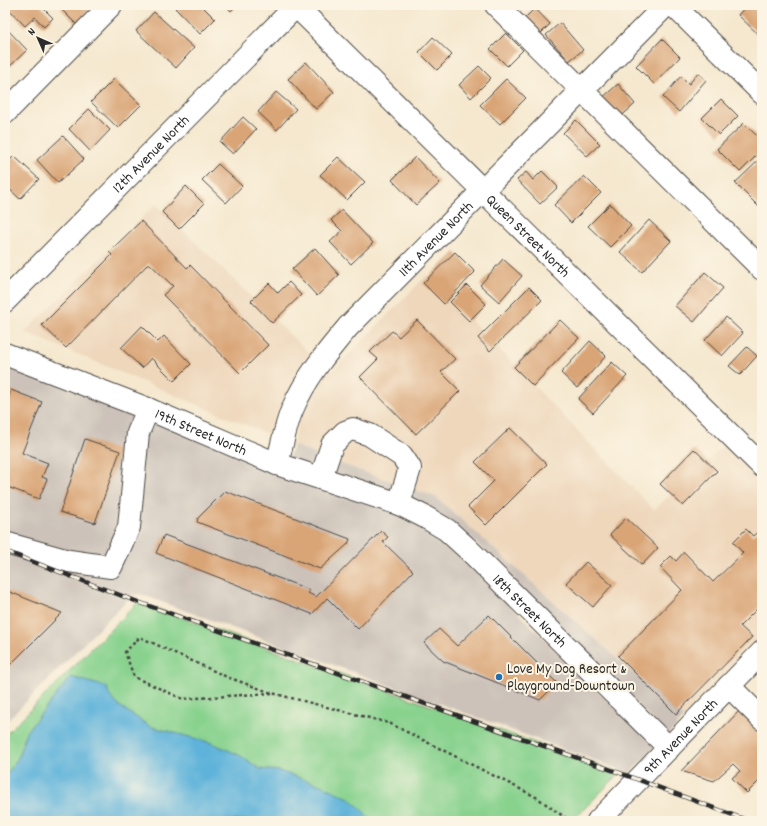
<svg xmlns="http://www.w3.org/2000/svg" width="767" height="826" font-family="Dekko,sans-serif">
<rect width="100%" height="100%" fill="#fcf5e5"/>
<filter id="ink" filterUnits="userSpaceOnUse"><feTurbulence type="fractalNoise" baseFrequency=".025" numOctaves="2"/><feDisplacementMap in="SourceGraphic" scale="8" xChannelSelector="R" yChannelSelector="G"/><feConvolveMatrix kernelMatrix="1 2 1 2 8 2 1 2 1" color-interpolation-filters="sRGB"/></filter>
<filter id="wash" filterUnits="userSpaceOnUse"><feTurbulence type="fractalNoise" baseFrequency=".012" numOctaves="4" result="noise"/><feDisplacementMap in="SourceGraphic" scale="16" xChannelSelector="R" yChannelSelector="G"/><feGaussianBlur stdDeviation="0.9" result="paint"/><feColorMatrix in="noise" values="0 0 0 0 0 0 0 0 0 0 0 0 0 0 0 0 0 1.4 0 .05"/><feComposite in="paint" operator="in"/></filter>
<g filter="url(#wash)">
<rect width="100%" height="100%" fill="#f5e8cf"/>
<g fill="#eed7bb">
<path d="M 156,204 L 311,355 L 274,437 L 25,332 Z"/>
<path d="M 427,275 L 654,510 L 726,444 L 762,479 L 762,638 L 684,718 L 436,497 L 322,457 L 293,445 L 300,415 L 314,388 L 326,370 L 331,373 Z"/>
</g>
<g fill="#ccc2b9">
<path d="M 5,364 L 396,513 L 442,538 L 655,747 L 624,779 L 621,770 L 140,594 L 132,595 L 5,723 Z"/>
<path d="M 293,445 L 322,457 L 436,497 L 684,718 L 668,735 L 476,543 L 289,458 Z"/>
</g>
<path fill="#88d28e" stroke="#5a7e5c" d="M 138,602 L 620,773 L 572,821 L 5,821 L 5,735 Z"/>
<path fill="#5eb3da" stroke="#446f82" d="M 71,677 L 107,687 L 109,695 L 118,705 L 149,726 L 212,743 L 239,755 L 260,769 L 279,771 L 321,785 L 351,799 L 370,818 L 371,821 L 5,821 L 5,777 L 18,758 L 26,732 Z"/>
<g id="blocks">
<g fill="#d9a476">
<path d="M 5,5 L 40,5 L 53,18 L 44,27 L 35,17 L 25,26 Z"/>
<path d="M 65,5 L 95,5 L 76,24 L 61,9 Z"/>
<path d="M 178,5 L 201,5 L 215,19 L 200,34 L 175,8 Z"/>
<path d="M 225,5 L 237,5 L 231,11 Z"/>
<path d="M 747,5 L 762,5 L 761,37 L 738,15 Z"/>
<path d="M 535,8 L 550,24 L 536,38 L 521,22 Z"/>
<path d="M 154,12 L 194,48 L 176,68 L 136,31 Z"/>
<path d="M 560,23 L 583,50 L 569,61 L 546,35 Z"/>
<path d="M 5,27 L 27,50 L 9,67 L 5,63 Z"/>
<path d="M 506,33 L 523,50 L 507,66 L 490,49 Z"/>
<path d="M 433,37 L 452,55 L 437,70 L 419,52 Z"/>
<path d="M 662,39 L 680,57 L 654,84 L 636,66 Z"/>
<path d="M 306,62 L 334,92 L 316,109 L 288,79 Z"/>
<path d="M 479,66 L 491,78 L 471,98 L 459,85 Z"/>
<path d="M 698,73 L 706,80 L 679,112 L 663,97 L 681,76 L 689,84 Z"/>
<path d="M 114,79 L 141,105 L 118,128 L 91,102 Z"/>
<path d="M 506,79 L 526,98 L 500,124 L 480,105 Z"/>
<path d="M 618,84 L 635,104 L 617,120 L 600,100 Z"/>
<path d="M 276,92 L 296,109 L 277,130 L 258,112 Z"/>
<path d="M 721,99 L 738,116 L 719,135 L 702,118 Z"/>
<path d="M 89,109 L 110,130 L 90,151 L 69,129 Z"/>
<path d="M 243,117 L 256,129 L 233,154 L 220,142 Z"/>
<path d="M 576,120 L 600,144 L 587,156 L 563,133 Z"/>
<path d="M 744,123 L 762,141 L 762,150 L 740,172 L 717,149 Z"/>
<path d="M 63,136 L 84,159 L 58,183 L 37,160 Z"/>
<path d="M 14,156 L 39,179 L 20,199 L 5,185 L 5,165 Z"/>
<path d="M 338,157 L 365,182 L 347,200 L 320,175 Z"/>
<path d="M 415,157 L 440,183 L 416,205 L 392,180 Z"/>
<path d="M 762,157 L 762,207 L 760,208 L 735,183 Z"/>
<path d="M 218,164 L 242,186 L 226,203 L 202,180 Z"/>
<path d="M 542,171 L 558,187 L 540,204 L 517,180 L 526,172 L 533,180 Z"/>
<path d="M 584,176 L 601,193 L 571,223 L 554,205 Z"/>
<path d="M 186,186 L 204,204 L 179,229 L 162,212 Z"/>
<path d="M 610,204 L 631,226 L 610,247 L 588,226 Z"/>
<path d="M 342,210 L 373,243 L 351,264 L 330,242 L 342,231 L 331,220 Z"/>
<path d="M 649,220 L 671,241 L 642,272 L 620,252 Z"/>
<path d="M 141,221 L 187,268 L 190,265 L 268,345 L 240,373 L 163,295 L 173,286 L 149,263 L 66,348 L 42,325 L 112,255 L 109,252 Z"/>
<path d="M 315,248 L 339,275 L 317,296 L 292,269 Z"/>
<path d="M 455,252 L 475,272 L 444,304 L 423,283 Z"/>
<path d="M 503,259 L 522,276 L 499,302 L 480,285 Z"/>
<path d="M 705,272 L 723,288 L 694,322 L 675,306 Z"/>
<path d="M 289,282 L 301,295 L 272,323 L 251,301 L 269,283 L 278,293 Z"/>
<path d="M 467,285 L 486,304 L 469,321 L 450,302 Z"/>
<path d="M 529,287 L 542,300 L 490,351 L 478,338 Z"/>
<path d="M 726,317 L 743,333 L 722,356 L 705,340 Z"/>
<path d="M 417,320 L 455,359 L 441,372 L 460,391 L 416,434 L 360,377 L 378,359 L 370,352 L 392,331 L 399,337 Z"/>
<path d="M 560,320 L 579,338 L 533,386 L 514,367 Z"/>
<path d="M 142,326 L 158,342 L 164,336 L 191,364 L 174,381 L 151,358 L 142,368 L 121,348 Z"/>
<path d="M 590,341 L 606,356 L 577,388 L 561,373 Z"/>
<path d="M 747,347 L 757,356 L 740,375 L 729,366 Z"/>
<path d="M 612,362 L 627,376 L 593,413 L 578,399 Z"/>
<path d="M 11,390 L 42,402 L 22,453 L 48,463 L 42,477 L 47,479 L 39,499 L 5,486 L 5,406 Z"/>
<path d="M 510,428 L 547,464 L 486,525 L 468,507 L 494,481 L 475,462 Z"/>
<path d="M 85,439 L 120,451 L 95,523 L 60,512 Z"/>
<path d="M 694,449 L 717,471 L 683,506 L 660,484 Z"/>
<path d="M 225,491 L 350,539 L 348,544 L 320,569 L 197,522 L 198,518 Z"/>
<path d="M 626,518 L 658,548 L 642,565 L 610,535 Z"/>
<path d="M 762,528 L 762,604 L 740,626 L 752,637 L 676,714 L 618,656 L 682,590 L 660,567 L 671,556 L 676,561 L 684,552 L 713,582 L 743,553 L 733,542 L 746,529 L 753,536 Z"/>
<path d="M 381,531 L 388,537 L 383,542 L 413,571 L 358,629 L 327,598 L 312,614 L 156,553 L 164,535 L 310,590 L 308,593 L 316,597 Z"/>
<path d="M 586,562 L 612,585 L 593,607 L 566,583 Z"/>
<path d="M 5,590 L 62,613 L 5,670 Z"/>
<path d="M 489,615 L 557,683 L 540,700 L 443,661 L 424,643 L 439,629 L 457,646 Z"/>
<path d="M 744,706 L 762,724 L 762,778 L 747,793 L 732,778 L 740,771 L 733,764 L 714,781 L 681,771 Z"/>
</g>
</g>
</g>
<g filter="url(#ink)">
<use href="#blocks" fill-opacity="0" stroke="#494744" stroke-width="1"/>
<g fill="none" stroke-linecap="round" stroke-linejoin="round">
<defs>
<g id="minor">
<path id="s1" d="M 295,5 L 762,466"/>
<path d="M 496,5 L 762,269"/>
<path d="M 673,5 L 762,93"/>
<path d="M 5,113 L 111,5"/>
<path id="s2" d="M 5,301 L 296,6"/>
<path id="s3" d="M 5,354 L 148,409 L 277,464 L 399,504 L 425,517 L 447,530 L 469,550 L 669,748"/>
<path id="s4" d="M 277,464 C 282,446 285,427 292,410 C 305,379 326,353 348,327 L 666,5"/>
<path d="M 321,478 L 332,445 L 345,432 L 353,429 L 370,435 L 402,456 L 410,468 L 399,504"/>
<path d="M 5,543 L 69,561 L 111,567 L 129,527 L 138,433 L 148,409"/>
<path d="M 729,686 L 762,719"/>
<path id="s5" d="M 598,821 L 762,652"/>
</g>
</defs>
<use href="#minor" stroke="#494744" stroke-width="24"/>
<path stroke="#494744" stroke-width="2.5" stroke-dasharray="3 3" stroke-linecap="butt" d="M 272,693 L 183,699 L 134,677 L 125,652 L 140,637 L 227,677 L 272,693 L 389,723 L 536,797 L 570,821"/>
<use href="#minor" stroke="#fff" stroke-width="22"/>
<defs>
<path id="rail" d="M 5,551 L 138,602 L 620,773 L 749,821"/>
</defs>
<use href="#rail" stroke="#2b2b2b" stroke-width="4.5"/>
<use href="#rail" stroke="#fcf5e5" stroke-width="3" stroke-dasharray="9" stroke-linecap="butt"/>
</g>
</g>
<circle fill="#1f6fb2" stroke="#fcf5e5" stroke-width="1.5" cx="499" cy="677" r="4"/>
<g text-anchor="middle" stroke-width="4" stroke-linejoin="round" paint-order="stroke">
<g font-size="15" fill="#2b2b2b" stroke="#fcf5e5">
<text dy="5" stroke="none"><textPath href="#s2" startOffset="207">12th Avenue North</textPath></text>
<text dy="5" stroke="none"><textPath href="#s1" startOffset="328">Queen Street North</textPath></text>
<text dy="5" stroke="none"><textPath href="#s4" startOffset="281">11th Avenue North</textPath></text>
<text dy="5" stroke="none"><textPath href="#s3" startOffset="211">19th Street North</textPath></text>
<text dy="5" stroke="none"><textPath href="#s3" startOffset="592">18th Street North</textPath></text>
<text dy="5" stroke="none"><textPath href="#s5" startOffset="118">9th Avenue North</textPath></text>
</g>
<g font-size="15" fill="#2b2b2b" stroke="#fcf5e5" text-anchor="start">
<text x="507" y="673">Love My Dog Resort &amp;<tspan x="507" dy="17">Playground-Downtown</tspan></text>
</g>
</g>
<rect width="767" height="826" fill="none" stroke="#fcf5e5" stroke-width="20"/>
<g transform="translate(38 38) rotate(315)" stroke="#fcf5e5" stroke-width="3" paint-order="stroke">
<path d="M0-3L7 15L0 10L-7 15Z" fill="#2b2b2b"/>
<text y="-6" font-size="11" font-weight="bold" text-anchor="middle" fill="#2b2b2b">N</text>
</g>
</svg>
